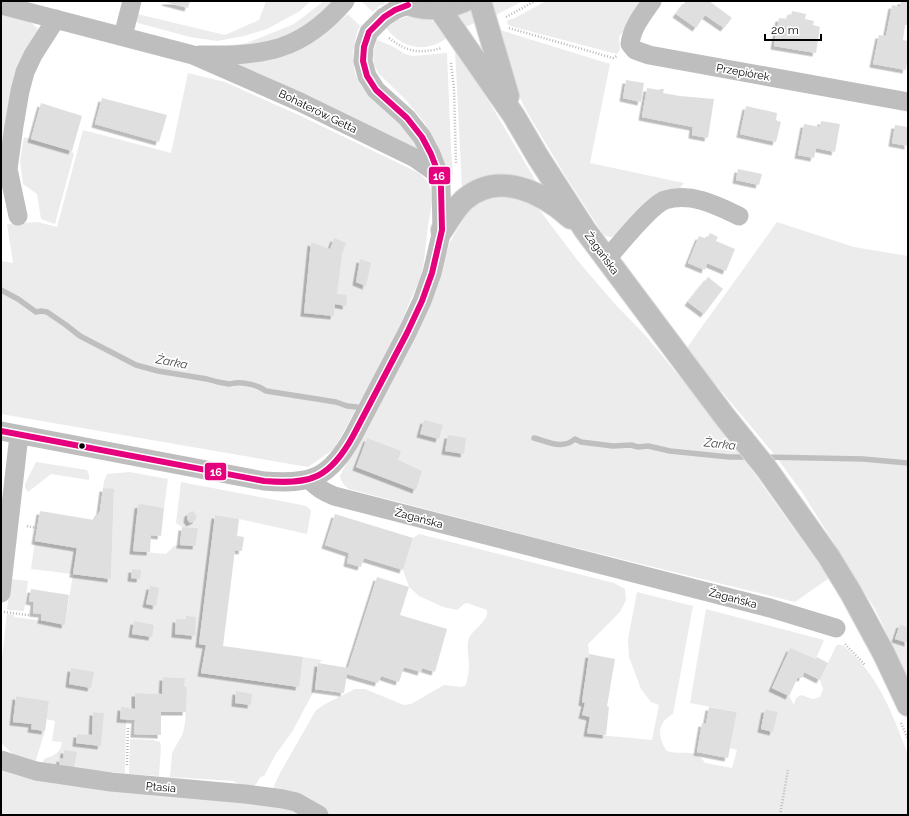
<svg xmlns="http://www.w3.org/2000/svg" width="909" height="816" font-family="Raleway,sans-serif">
<defs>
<filter id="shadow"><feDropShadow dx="-3.5" dy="3.5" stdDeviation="0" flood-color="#0004"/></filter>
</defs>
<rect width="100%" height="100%" fill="#fff"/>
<g fill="#ececec" fill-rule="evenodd">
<path d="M 266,1 L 311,1 L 300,11 L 267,29 L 244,36 L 217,41 L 190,37 L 138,23 L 129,12 L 225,35 L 259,20 Z"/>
<path d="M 324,1 L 335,1 L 319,18 L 276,43 L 216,47 L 247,43 L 294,24 Z"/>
<path d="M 361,1 L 382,1 L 387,4 L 379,6 L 373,12 Z"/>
<path d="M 489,1 L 523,1 L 490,18 Z"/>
<path d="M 546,1 L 645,1 L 619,37 L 620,50 L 617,54 L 510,26 L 507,23 L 508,20 L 515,18 Z"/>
<path d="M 473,9 L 477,22 L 465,27 L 454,15 Z"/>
<path d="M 1,13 L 31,22 L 38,29 L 15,72 L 1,150 Z"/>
<path d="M 348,14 L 360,26 L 357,32 L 353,52 L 355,73 L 361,85 L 367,93 L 375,102 L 387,110 L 398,120 L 416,143 L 420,154 L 229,64 L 316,40 L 331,28 Z"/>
<path d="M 409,16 C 430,17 435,20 449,36 C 428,54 401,50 385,26 L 391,21 Z"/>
<path d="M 500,30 L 610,64 L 590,163 L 684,183 L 676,194 L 614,236 C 609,238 607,237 603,234 L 566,177 L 527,112 L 507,72 L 495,33 Z"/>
<path d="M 377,40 L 392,46 L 405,54 L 413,56 L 447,53 L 451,149 L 453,175 L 449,175 L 437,145 L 424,122 L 406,100 L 379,74 L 374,65 L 373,54 Z"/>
<path d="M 458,49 L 537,183 C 506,173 491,168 462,187 L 455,50 Z"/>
<path d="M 188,73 L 225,82 L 303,117 L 419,173 C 438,188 431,206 428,226 C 426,242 425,260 421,275 C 418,285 412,296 408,306 C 394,341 377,374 357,407 L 275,391 C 266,391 260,386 251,384 C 236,381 221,384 207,378 C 185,375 162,373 141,366 C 127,362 114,354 102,348 C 95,344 87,341 80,336 C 70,329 49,307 37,312 L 19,299 L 1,289 L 1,261 L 13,263 L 7,224 L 38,222 L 57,227 L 83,130 L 171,153 Z"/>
<path d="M 24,137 L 72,151 L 74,154 L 55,224 L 41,219 L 37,194 L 23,184 L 20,161 Z"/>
<path d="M 510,196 L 535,204 L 578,261 L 615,304 L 646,336 L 721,427 L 829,578 L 795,602 L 544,540 L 349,489 C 344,486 341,481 340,476 L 387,383 L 428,307 L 450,242 L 472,205 L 485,198 Z"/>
<path d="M 777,222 L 854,247 L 908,256 L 908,627 L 900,624 L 895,638 L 908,643 L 908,677 L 875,609 L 802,492 L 774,454 L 686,349 Z"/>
<path d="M 1,290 L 18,300 L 36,313 C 40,312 41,311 45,313 C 58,318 68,330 79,337 C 88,343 97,347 106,351 C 115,356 124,362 133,365 C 156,375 181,374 205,380 C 208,380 210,382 213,383 C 229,386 252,379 265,392 L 275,392 L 296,397 L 335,404 L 356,409 L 334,449 L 308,467 L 1,414 Z"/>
<path d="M 36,462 L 87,470 L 89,475 L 89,480 L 51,474 L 28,492 L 25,487 L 25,484 Z"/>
<path d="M 130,472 L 168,479 L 164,508 L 142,504 L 134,551 L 166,554 L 174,546 L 180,545 L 196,546 L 198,528 L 182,527 L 176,523 L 181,482 L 302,505 L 308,507 L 311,511 L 307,534 L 239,519 L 215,515 L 199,644 L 206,645 L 201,673 L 298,687 L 303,657 L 322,660 L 318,664 L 315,689 L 292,732 L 276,754 L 264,776 L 260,777 L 257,783 L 254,786 L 241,785 L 233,781 L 170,777 L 172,753 L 183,733 L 185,723 L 187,687 L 184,686 L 184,678 L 163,677 L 162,694 L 136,693 L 135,709 L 121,708 L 120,719 L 126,719 L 125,773 L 63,769 L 42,765 L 44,759 C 53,756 61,753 62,742 L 52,741 L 55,721 L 46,719 L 49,701 L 16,696 L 13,721 L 32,724 L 31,729 L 45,731 L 35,763 L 15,756 L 1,743 L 1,666 L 7,614 L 14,615 L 14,617 L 65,624 L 73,574 L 31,569 L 35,541 L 77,548 L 73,574 L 111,579 L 114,490 L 103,488 L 104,481 L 107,474 ZM 93,712 L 103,713 L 101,746 L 77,743 L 77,734 L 92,735 Z"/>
<path d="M 419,534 L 614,583 L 625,589 L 626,600 L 620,612 L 588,644 L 589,654 L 582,702 L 585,703 L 590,717 L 588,734 L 652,740 L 659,705 L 651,702 L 641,689 L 629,657 L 628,639 L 637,592 L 693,606 L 673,714 C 657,722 657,738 667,751 C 681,756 696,747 705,763 L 732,768 L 737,750 L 730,748 L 737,712 L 690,703 L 706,609 L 824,640 L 816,659 L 790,649 L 772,688 L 789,696 L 794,705 L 796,698 L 801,695 L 813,699 L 820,697 L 823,689 L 820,680 L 835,648 L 837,645 C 843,644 846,648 850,652 C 879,678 892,713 906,749 L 908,755 L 908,815 L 1,815 L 1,768 L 269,797 L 280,773 L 316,710 L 327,703 L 355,689 L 365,689 L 404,705 L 411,704 L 444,685 L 462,687 L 466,685 C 467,679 469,672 469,666 C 469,657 466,646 469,638 C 473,629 489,621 487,610 L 467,603 L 464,604 L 457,610 L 443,607 L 419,596 L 409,587 L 403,570 L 413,538 ZM 765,709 L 778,712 L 773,732 L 761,728 Z"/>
<path d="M 11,579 L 28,581 L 24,611 L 7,610 Z"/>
<path d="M 130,739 L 154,740 L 160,742 L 161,746 L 159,776 L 129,774 Z"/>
</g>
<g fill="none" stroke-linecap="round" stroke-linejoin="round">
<g stroke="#bfbfbf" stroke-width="5.5">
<path d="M 1,290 L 18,299 L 36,312 L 41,311 L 47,312 L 66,325 L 80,336 L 136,365 L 158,371 L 207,379 C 213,381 221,383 229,384 C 232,384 232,383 235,383 C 244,382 258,385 266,391 L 336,402 L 347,406 L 357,407"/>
<path d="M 534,438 C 549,442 562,450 575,439 L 581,442 L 613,446 L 631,445 L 638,447 L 648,446 L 670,451 L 729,457 L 750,457"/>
<path d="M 765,457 L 863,459 L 908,463"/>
</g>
</g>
<g fill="#dfdfdf" filter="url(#shadow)">
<path d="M 166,1 L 190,1 L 188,8 L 165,2 Z"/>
<path d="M 686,1 L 709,1 L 732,18 L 724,28 L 705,15 L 696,28 L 676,14 Z"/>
<path d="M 901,1 L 908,1 L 908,25 L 905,25 L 903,40 L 908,41 L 908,57 L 906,70 L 873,64 L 879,35 L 886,36 L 892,5 L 900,7 Z"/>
<path d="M 792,11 L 806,14 L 805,19 L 814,21 L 813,25 L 820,27 L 816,53 L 774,46 L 779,18 L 786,19 L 787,15 L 791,16 Z"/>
<path d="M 626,80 L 644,83 L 641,102 L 623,98 Z"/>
<path d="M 647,88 L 660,90 L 660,89 L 664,89 L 663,93 L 680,96 L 714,99 L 708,138 L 692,135 L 693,127 L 642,117 Z"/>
<path d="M 102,98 L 167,115 L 159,142 L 95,124 Z"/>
<path d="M 41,103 L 82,116 L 72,151 L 31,139 Z"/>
<path d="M 746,106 L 777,113 L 776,120 L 781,122 L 776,142 L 740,134 Z"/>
<path d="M 821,121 L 840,124 L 835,152 L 816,148 L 814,158 L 798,155 L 804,124 L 820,127 Z"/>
<path d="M 895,125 L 908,127 L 908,146 L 892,143 Z"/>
<path d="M 738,169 L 762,174 L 759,185 L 736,180 Z"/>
<path d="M 710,233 L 718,237 L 716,241 L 735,249 L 726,271 L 707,263 L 705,270 L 688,263 L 699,236 L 707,239 Z"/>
<path d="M 334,238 L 346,243 L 342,254 L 337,294 L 347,295 L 346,306 L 335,304 L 334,316 L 304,313 L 311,242 L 330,249 Z"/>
<path d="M 360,259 L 371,263 L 366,286 L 356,282 Z"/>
<path d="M 708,277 L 723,289 L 704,314 L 688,302 Z"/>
<path d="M 424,420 L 443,425 L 439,439 L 420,434 Z"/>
<path d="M 448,435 L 466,438 L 464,454 L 445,451 Z"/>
<path d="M 367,438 L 401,451 L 398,460 L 422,471 L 416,490 L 356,467 Z"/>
<path d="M 103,488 L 114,489 L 111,579 L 73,574 L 77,548 L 35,541 L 40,511 L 94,520 L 100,511 Z"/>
<path d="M 142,504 L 164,508 L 161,536 L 151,535 L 150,552 L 133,551 L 138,505 Z"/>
<path d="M 193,511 L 196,515 L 196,520 L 190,523 L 187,519 L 188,513 Z"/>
<path d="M 335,514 L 413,538 L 403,570 L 364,558 L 361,567 L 347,563 L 349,553 L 325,545 Z"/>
<path d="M 215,515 L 239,519 L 237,536 L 244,537 L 242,551 L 235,550 L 223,646 L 303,657 L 299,687 L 201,673 L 206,645 L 199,644 Z"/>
<path d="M 182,527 L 198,528 L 196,546 L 180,545 Z"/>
<path d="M 132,569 L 141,570 L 140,579 L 131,578 Z"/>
<path d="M 377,577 L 409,587 L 400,615 L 447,629 L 435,672 L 422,668 L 421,672 L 404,667 L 399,682 L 381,676 L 378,683 L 347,674 L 344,693 L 315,689 L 318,663 L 348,668 Z"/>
<path d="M 150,586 L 159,588 L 156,606 L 146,604 Z"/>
<path d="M 31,589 L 69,595 L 65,625 L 41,620 L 42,614 L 33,613 L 34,602 L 29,601 Z"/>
<path d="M 186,616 L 196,617 L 195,636 L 175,634 L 176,619 L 186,620 Z"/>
<path d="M 134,621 L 154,625 L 152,637 L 132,634 Z"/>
<path d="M 900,624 L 908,627 L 908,643 L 895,639 Z"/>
<path d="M 790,648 L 816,659 L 817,657 L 828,663 L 820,680 L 804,672 L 802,678 L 798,677 L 789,696 L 772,688 Z"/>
<path d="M 589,654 L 615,659 L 607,706 L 609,707 L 606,735 L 587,733 L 590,717 L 582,715 L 585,703 L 582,702 Z"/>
<path d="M 71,668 L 94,672 L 91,688 L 69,684 Z"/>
<path d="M 163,677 L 185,678 L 184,686 L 187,687 L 186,712 L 161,712 L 161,735 L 134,734 L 135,720 L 120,719 L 121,707 L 135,709 L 135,693 L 162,694 Z"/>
<path d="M 236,691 L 252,694 L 251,705 L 235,703 Z"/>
<path d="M 16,696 L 49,701 L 45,731 L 31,729 L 32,724 L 13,722 Z"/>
<path d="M 709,707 L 737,712 L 728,758 L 697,752 L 702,723 L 706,724 Z"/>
<path d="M 765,709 L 778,712 L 773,732 L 761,729 Z"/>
<path d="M 93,712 L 104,713 L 101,746 L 76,743 L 77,734 L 92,735 Z"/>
<path d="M 64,750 L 77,752 L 74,767 L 59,766 L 60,758 L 63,759 Z"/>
</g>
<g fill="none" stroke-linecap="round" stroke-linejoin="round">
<defs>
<g id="major">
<path d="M 401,1 C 422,11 443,10 464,1"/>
<path d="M 480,1 L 508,96"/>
<path d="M 439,8 L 514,116 L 538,157 L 585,230 L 725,417 L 766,468 L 829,557 L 851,593 L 884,654 L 908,705"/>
<path d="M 442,230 C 449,220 455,208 464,200 C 498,170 542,192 571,218"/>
</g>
</defs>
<use href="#major" stroke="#dbdbdb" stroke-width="24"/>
<g stroke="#b9b9b9" stroke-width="2.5" stroke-dasharray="1 2" stroke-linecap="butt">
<path d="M 506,17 L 535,1"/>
<path d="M 509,28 L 613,58 L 617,56"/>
<path d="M 389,38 C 407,52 419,54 442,48"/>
<path d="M 451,63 L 454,89 L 456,164"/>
<path d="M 27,526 L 36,528"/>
<path d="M 4,612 L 35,616"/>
<path d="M 845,644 L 865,665"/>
<path d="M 901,723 L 908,739"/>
<path d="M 127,765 L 128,726"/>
<path d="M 780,815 L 788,770"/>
</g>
<g stroke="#bebebe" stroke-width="19">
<path d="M 652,1 C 643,14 632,27 630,44 L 635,50 L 649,55 L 908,102"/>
<path d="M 1,5 L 193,55 L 300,102 L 415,158 L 439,175"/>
<path d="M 123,36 L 132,1"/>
<path d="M 199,55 C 264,56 301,52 345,1"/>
<path d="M 18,216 L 8,169 L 14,126 L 20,91 L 25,72 L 33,55 L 56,19"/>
<path d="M 606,260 C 617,247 651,205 665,200 C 691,192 716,205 739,216"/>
<path d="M 1,431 L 264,481 C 311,485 330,478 353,436 L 407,333 L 422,301 L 432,273 L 442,230 L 441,187 L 439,175 L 431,154 L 422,137 L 407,118 L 376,90 L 367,76 L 363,61 L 364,47 L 369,32 L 384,17 L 395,10 L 408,5"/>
<path d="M 310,480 C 317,488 324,492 334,496 L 770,608 L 836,628"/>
<path d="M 1,593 L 19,435"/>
<path d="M 1,760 L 36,771 L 111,782 L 245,794 L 283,799 L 296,802 L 319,815"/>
</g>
<use href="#major" stroke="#bebebe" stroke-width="22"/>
<defs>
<path id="bus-1" d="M 1,431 L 264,481 C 311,485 330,478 353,436 L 407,333 L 422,301 L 432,273 L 442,230 L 441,187 L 439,175 L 431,154 L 422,137 L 407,118 L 376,90 L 367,76 L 363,61 L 364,47 L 369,32 L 384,17 L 395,10 L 408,5"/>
</defs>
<use href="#bus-1" stroke="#fff" stroke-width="9"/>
<use href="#bus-1" stroke="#e5007d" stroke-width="6"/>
</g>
<circle fill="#000" stroke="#fff" stroke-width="1.5" cx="82" cy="446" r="3.5"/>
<g text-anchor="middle" stroke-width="3.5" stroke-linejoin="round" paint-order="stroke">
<g font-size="11" fill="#000" stroke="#fff">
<text transform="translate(743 72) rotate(10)" y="4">Przepiórek</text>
<text transform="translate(318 111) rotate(26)" y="4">Bohaterów Getta</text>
<text transform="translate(602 253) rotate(54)" y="4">Żagańska</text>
<text transform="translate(419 518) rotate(15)" y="4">Żagańska</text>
<text transform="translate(733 598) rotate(15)" y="4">Żagańska</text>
<text transform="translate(161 787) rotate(5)" y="4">Ptasia</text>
</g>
<g font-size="12" font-style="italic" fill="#444" stroke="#fff">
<text transform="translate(172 362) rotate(11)" y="4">Żarka</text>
<text transform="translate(720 444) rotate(6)" y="4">Żarka</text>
</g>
</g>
<g stroke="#fff" stroke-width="1.5">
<rect x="428" y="166" width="23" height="19" rx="4" fill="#e5007d"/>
<rect x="204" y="462" width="23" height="19" rx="4" fill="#e5007d"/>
</g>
<g font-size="11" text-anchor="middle" font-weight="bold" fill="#fff">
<text x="439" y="180">16</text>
<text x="216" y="476">16</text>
</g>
<rect width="909" height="816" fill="none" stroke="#000000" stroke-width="4"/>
<path d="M765 34v6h56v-6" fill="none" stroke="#000000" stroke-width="2"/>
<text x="771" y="34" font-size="12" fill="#000000" stroke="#ffffff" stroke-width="3" paint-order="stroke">20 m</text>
</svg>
